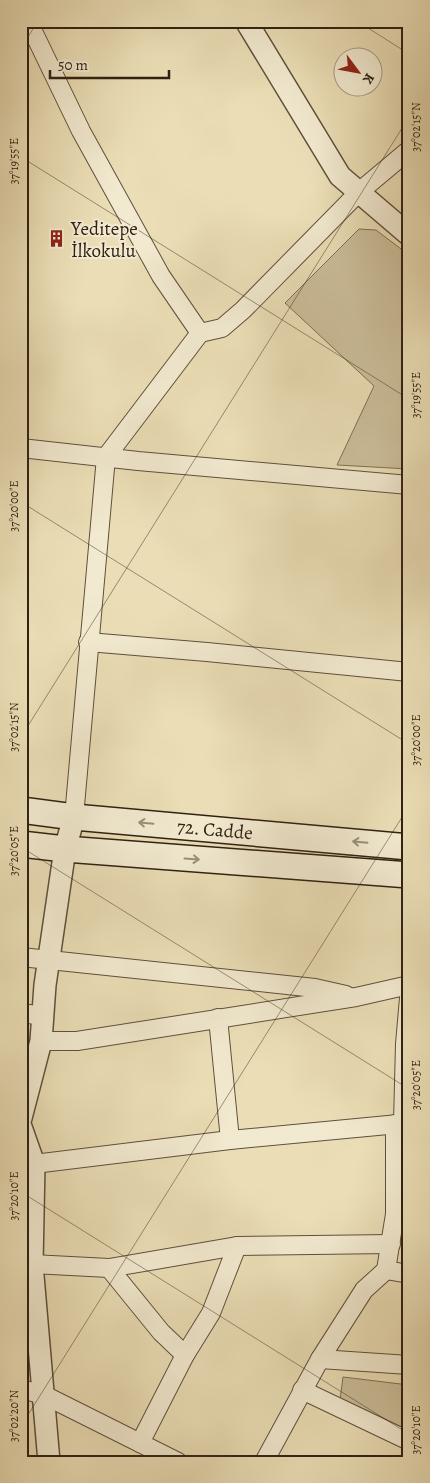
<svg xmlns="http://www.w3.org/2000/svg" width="430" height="1483" font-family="Alegreya,serif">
<rect width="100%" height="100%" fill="#ebdeb6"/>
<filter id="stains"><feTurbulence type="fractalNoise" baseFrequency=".004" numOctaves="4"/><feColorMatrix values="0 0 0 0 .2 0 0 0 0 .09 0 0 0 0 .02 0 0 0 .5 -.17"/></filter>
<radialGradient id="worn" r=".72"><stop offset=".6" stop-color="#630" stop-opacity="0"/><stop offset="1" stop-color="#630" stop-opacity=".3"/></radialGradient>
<g fill="#cbbe9a" stroke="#7d7056">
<path d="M 359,229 L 376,230 L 409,255 L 409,469 L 337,465 L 374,386 L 285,303 Z"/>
<path d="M 343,1377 L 409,1385 L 409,1434 L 340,1400 Z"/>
</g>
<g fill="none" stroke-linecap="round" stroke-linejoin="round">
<defs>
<g id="minor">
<path d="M 28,21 L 81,131 L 161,276 L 200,333 L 222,328 L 243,310 L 359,192 L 409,150"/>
<path d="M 21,448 L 138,461 L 409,485"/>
<path d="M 88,642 L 207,652 L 409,672"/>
<path d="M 74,817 L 106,457 L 200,333"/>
<path d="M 21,957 L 315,988 L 346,995"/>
<path d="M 21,1013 L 44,1016"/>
<path d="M 218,1018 L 230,1140"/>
<path d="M 41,1041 L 77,1041 L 356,997 L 409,985"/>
<path d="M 403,1123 L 405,1044 L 409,998"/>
<path d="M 34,1164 L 230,1140 L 409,1123"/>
<path d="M 21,1261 L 32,1264 L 109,1268 L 237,1246 L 391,1244"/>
<path d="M 109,1268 L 161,1332 L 185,1355"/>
<path d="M 386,1270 L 409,1274"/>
<path d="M 320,1359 L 409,1365"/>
<path d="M 21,1389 L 44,1395 L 178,1462"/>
<path d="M 302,1390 L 409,1441"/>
<path d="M 140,1443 L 185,1355 L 211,1313 L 237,1246"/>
<path d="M 264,1462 L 320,1359 L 364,1290 L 386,1270 L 395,1214 L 395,1124"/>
</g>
<g id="tertiary">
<path d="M 246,21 L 340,176 L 409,235"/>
<path d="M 21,1118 L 41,1041 L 45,985 L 65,849 L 74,817"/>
<path d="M 21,1127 L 34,1164 L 32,1264 L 49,1462"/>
</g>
<g id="secondary">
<path d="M 21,810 L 74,817 L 409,847"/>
<path d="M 21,844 L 65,849 L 409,875"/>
</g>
</defs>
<use href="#minor" stroke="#5e503c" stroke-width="20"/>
<use href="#tertiary" stroke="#5e503c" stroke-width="24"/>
<use href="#secondary" stroke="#2f2113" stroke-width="28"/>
<use href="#minor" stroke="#f2ead0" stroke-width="18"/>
<use href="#tertiary" stroke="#f2ead0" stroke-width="21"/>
<use href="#secondary" stroke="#f2ead0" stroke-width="25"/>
</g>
<defs><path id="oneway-shaft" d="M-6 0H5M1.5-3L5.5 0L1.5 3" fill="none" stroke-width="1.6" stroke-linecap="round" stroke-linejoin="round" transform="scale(1.25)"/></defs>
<g stroke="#9a907b">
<use href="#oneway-shaft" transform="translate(146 823) rotate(-175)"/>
<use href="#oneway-shaft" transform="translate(360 842) rotate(-175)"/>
<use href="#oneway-shaft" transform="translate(192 859) rotate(4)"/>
</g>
<path fill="none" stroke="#2f2113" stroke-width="1" stroke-opacity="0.45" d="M 357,21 L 409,54M 21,48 L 38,21M 21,157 L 409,399M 21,502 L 409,744M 21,737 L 409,117M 21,847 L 409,1089M 21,1192 L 409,1434M 21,1426 L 409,806"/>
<defs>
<symbol id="building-bare" viewBox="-9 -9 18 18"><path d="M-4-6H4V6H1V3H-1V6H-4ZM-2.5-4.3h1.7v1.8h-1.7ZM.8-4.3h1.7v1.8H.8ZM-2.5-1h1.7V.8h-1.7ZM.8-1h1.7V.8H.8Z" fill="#8f2418" stroke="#f2ead0" stroke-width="2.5" paint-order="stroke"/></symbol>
</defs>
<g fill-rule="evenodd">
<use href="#building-bare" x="44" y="226" width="25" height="25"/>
</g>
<g text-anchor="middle" stroke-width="4" stroke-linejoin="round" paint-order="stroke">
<g font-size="19" fill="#2f2113" stroke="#f2ead0" text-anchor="start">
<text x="71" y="235">Yeditepe<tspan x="71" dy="22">İlkokulu</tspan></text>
</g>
<g font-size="19" fill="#2f2113" stroke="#f2ead0">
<text transform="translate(215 829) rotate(5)" y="7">72. Cadde</text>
</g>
</g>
<rect width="430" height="1483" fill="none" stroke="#ebdeb6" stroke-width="55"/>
<g transform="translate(358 72) rotate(122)"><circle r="24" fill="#f2ead0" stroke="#a49a84"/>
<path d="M0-4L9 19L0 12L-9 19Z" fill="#8f2418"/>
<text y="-8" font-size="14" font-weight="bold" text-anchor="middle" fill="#2f2113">K</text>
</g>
<path d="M50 70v8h119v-8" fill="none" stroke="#2f2113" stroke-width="2.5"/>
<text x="58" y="70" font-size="15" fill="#2f2113" stroke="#f2ead0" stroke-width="4" paint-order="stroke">50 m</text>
<rect x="28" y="28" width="374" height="1428" fill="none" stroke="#2f2113" stroke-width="2"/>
<g font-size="12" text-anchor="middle" fill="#2f2113">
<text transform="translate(416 127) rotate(-90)" y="4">37°02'15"N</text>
<text transform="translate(14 161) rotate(-90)" y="4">37°19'55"E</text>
<text transform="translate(416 395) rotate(-90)" y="4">37°19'55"E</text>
<text transform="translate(14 506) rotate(-90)" y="4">37°20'00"E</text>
<text transform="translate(14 727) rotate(-90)" y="4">37°02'15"N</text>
<text transform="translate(416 740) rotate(-90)" y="4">37°20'00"E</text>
<text transform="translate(14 851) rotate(-90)" y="4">37°20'05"E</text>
<text transform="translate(416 1085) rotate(-90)" y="4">37°20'05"E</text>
<text transform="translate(14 1196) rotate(-90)" y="4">37°20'10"E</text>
<text transform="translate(14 1416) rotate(-90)" y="4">37°02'20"N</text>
<text transform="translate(416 1430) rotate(-90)" y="4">37°20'10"E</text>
</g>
<rect width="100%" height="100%" filter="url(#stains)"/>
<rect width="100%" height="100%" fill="url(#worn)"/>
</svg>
